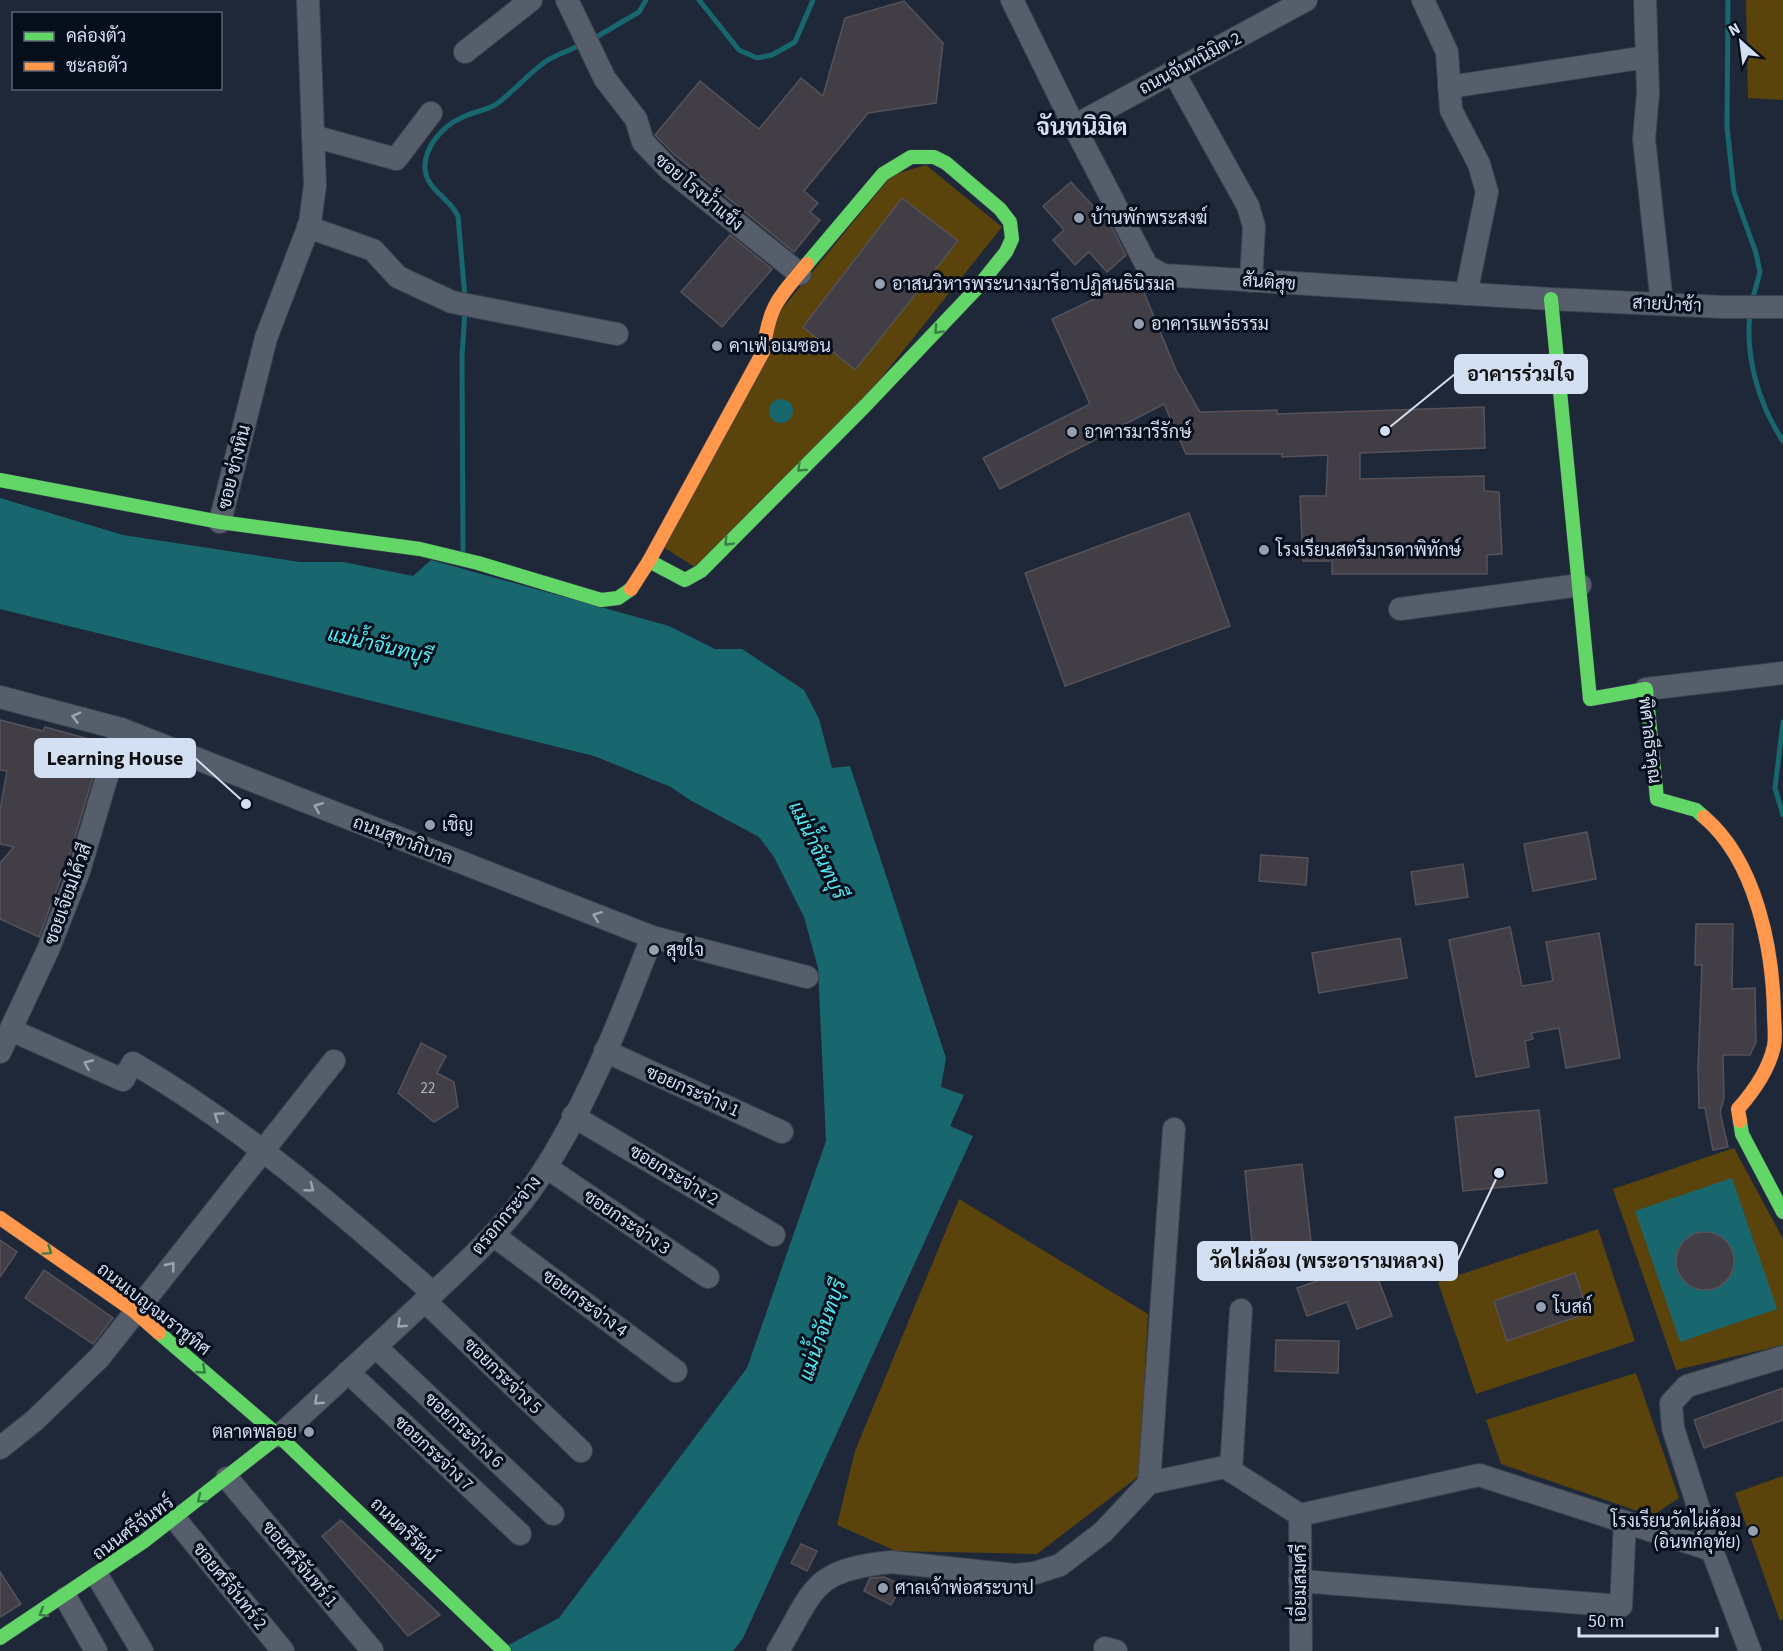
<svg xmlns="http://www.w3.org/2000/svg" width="1783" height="1651" font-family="'Source Sans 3',Sarabun,sans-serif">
<rect width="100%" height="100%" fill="#1e2838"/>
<g fill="#5b440c">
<path d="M 1746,0 L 1783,0 L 1783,100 L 1748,98 Z"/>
<path d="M 926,165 L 1002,227 L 870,392 L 695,567 L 663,547 L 776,316 L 892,175 Z"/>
<path d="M 1734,1148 L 1783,1239 L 1783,1345 L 1676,1370 L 1613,1189 Z"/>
<path d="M 959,1199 L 1148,1314 L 1139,1476 L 1037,1554 L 896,1551 L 837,1525 L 855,1451 Z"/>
<path d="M 1598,1229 L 1635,1341 L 1476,1394 L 1438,1282 Z"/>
<path d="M 1636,1373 L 1679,1498 L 1652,1516 L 1501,1464 L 1486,1420 Z"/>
<path d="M 1783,1476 L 1783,1619 L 1780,1621 L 1735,1493 Z"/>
</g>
<g fill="#19676e">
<circle cx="781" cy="411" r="12"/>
<path d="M 0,498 L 123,535 L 300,562 L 343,562 L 413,576 L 431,560 L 669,626 L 715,649 L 742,649 L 804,690 L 819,719 L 832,768 L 850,766 L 946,1058 L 941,1087 L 964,1095 L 950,1126 L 973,1136 L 743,1638 L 733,1651 L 497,1651 L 559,1618 L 747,1368 L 826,1141 L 818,968 L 804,917 L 774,857 L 759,837 L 690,800 L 671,787 L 594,756 L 0,609 Z"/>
<path d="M 1732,1178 L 1777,1309 L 1680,1342 L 1635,1211 Z"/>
</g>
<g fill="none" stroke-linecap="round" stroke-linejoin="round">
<g stroke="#19676e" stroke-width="5">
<path d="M 699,0 L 739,50 L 757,58 L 772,55 L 795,42 L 813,0"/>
<path d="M 1728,0 L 1727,127 L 1734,192 L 1756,253 L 1760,272 L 1752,301"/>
<path d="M 593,39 L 639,12 L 646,0"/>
<path d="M 465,298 L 458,216 C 449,197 426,190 425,168 C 424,147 443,126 461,118 C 471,112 485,111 495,105 C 514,92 529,72 548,60 C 558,54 571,50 582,44"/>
<path d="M 1750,314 C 1745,357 1759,405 1783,441"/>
<path d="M 463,550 L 462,357 L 465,310"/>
<path d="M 1783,722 L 1775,788 L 1783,815"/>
</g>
</g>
<g fill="#423e45" stroke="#575259" stroke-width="1.5">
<path d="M 904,1 L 943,43 L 936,103 L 868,113 L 804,191 L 818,203 L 810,212 L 820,220 L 794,252 L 675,155 L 655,135 L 700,81 L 759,129 L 801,78 L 823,96 L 845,18 Z"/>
<path d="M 1071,182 L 1111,226 L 1126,255 L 1107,272 L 1089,252 L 1075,265 L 1053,240 L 1064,230 L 1043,206 Z"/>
<path d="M 902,198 L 958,241 L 855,370 L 803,327 Z"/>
<path d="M 730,235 L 772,269 L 722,327 L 681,292 Z"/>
<path d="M 1138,278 L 1176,370 L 1200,412 L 1277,410 L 1277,414 L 1484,407 L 1485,448 L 1360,453 L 1360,479 L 1484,476 L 1484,491 L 1499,492 L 1502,554 L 1487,555 L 1487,574 L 1332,574 L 1332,561 L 1303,561 L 1300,496 L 1326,496 L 1328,455 L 1282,457 L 1282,454 L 1186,454 L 1164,404 L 1000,489 L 983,458 L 1090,404 L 1052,319 Z"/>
<path d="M 1189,513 L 1230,626 L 1065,686 L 1025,573 Z"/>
<path d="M 0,720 L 43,731 L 45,727 L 103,743 L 70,854 L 39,937 L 0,919 L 0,863 L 14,847 L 0,844 L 0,810 L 7,771 L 0,770 Z"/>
<path d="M 1587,832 L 1596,879 L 1533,891 L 1524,844 Z"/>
<path d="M 1261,855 L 1308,858 L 1306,885 L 1259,881 Z"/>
<path d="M 1463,864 L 1468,897 L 1416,905 L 1411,872 Z"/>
<path d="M 1696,924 L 1733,924 L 1732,989 L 1755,988 L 1756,1042 L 1750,1055 L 1723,1055 L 1724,1098 L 1720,1112 L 1728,1147 L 1713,1150 L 1705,1108 L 1699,1108 L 1698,1067 L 1702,965 L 1695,965 Z"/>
<path d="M 1510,927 L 1522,986 L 1553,981 L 1546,942 L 1599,933 L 1620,1058 L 1566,1068 L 1559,1028 L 1531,1033 L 1533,1039 L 1525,1041 L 1529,1067 L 1476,1077 L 1449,940 Z"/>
<path d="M 1400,938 L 1407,978 L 1319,993 L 1312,953 Z"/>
<path d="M 421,1043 L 446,1056 L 437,1073 L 454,1082 L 458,1107 L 434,1122 L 398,1093 Z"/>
<path d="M 1539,1110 L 1547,1183 L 1463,1191 L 1455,1117 Z"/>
<path d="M 1302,1164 L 1311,1241 L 1272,1246 L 1272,1263 L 1254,1264 L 1245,1171 Z"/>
<circle cx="1705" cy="1261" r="29"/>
<path d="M 0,1240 L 17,1252 L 0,1277 Z"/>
<path d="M 1367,1249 L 1392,1316 L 1357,1329 L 1347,1302 L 1307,1316 L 1297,1288 L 1337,1274 L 1333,1261 Z"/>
<path d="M 44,1270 L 113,1318 L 93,1344 L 25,1298 Z"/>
<path d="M 1575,1273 L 1588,1313 L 1507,1341 L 1494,1301 Z"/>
<path d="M 1276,1340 L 1339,1341 L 1338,1373 L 1275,1371 Z"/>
<path d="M 1783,1388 L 1783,1420 L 1704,1448 L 1694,1420 Z"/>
<path d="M 341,1520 L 438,1613 L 440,1615 L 408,1636 L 322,1536 Z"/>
<path d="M 801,1544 L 817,1551 L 807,1571 L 791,1563 Z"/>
<path d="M 0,1572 L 21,1604 L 0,1617 Z"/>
<path d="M 884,1577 L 902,1585 L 891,1605 L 864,1591 L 870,1578 Z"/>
</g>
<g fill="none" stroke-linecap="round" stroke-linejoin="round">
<defs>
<g id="street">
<path d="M 567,0 L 605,79 L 636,119 L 643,142 L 670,170 L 800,274"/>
<path d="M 1012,0 L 1074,126 L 1147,266 L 1163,275 L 1551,299 L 1722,307 L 1783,307"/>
<path d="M 1423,0 L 1447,52 L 1451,110 L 1479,164 L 1487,192 L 1466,294"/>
<path d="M 1645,0 L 1648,93 L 1644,139 L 1662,304"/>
<path d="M 465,52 L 531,0"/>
<path d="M 1173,71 L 1248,206 L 1254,226 L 1251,281"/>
<path d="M 1449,87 L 1647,57"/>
<path d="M 1074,126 L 1306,0"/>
<path d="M 313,136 L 396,159 L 431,113"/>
<path d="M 308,227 L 373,250 L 398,277 L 452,302 L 617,334"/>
<path d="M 220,522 L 266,338 L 310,223 L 315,185 L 308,0"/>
<path d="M 1400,609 L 1580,585"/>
<path d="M 1646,689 L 1783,673"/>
<path d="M 0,697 L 121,729 L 652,937 L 807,977"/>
<path d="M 11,1030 L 123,1080 L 133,1063 C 243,1127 338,1210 433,1293"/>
<path d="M 605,1051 L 782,1132"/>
<path d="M 0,1052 L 48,950 L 79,871 L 121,729"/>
<path d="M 573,1116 L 774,1235"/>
<path d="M 546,1167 L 708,1277"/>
<path d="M 493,1235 L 676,1371"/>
<path d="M 425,1301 L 581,1451"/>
<path d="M 376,1347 L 553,1514"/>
<path d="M 348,1372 L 520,1534"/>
<path d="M 279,1436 C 324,1395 368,1354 413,1312 C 454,1274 497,1236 530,1191 C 582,1118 620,1021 652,937"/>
<path d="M 0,1448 L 34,1421 L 99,1358 L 334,1061"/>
<path d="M 1231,1471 L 1241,1310"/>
<path d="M 227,1478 L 372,1650"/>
<path d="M 1149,1483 L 1174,1129"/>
<path d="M 1300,1515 L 1301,1651"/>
<path d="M 176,1520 L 283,1651"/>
<path d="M 98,1577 L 142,1651"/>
<path d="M 1300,1581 L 1621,1606 L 1625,1522"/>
<path d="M 66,1598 L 96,1651"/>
<path d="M 1105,1648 L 1116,1651"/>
<path d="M 778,1651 C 815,1589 811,1570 891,1562 L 1015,1575 L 1035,1573 L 1060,1565 L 1103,1532 L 1149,1483 L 1225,1467 L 1300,1515 L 1479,1475 L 1712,1550"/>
<path d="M 1750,1651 L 1712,1550 L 1673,1428 L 1671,1403 L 1687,1386 L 1783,1357"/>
</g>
<g id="fast">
<path d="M 1551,299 L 1590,699 L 1646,689 L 1657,799 L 1696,810 L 1704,817"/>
<path d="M 0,480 L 220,522 L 420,549 L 478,563 L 601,600 L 618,598 L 631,589"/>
<path d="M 649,561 L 685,580 L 701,571 L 866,405 L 978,287 L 1006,252 L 1012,239 L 1010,222 L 1000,209 L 946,163 L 934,157 L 911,157 L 883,174 L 807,264"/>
<path d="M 1740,1121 L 1742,1134 L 1783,1212"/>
<path d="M 159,1333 L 279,1436 L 504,1651"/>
<path d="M 0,1638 L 143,1542 L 279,1436"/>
</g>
<g id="slow">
<path d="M 631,589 L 649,561 L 763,352 C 770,304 777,300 807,264"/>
<path d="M 1704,817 C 1756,861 1773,949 1774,1014 C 1774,1024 1776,1036 1774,1046 C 1769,1069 1753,1092 1738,1109 L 1740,1121"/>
<path d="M 0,1218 L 134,1311 L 159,1333"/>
</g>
</defs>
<use href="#street" stroke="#3b4350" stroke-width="24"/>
<use href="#fast" stroke="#3b4350" stroke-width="15"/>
<use href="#slow" stroke="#3b4350" stroke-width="15"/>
<use href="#street" stroke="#565e6b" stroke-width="22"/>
<use href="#fast" stroke="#63d668" stroke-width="14"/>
<use href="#slow" stroke="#ff974d" stroke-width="14"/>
</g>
<defs><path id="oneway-chevron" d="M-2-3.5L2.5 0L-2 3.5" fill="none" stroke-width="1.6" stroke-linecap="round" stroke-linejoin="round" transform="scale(1.5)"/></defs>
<g stroke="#3a7c45">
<use href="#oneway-chevron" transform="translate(938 330) rotate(133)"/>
<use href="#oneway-chevron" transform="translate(801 468) rotate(136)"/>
<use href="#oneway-chevron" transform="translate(728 542) rotate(134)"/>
<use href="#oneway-chevron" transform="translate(48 1251) rotate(35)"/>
<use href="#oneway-chevron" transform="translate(202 1370) rotate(41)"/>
<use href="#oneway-chevron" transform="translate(201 1499) rotate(141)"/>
<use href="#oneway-chevron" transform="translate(43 1613) rotate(149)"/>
</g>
<g stroke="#9ba5b5">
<use href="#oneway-chevron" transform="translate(76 717) rotate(-165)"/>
<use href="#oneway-chevron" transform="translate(318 807) rotate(-158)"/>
<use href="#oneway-chevron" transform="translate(597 916) rotate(-159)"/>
<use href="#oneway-chevron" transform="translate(88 1064) rotate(-156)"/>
<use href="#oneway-chevron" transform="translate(218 1116) rotate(-145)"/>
<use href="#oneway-chevron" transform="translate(310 1188) rotate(39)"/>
<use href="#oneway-chevron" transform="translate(171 1266) rotate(-51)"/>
<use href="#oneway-chevron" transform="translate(401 1324) rotate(137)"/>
<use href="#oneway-chevron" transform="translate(318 1401) rotate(137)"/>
</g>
<g fill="#949fb1" stroke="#070e1b" stroke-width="2">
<circle cx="1079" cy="218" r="6"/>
<circle cx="880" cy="284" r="6"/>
<circle cx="1139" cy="324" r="6"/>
<circle cx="717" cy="346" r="6"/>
<circle cx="1072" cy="432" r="6"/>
<circle cx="1264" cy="550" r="6"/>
<circle cx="430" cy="825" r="6"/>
<circle cx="654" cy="950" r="6"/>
<circle cx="1541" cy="1307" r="6"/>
<circle cx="309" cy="1432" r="6"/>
<circle cx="1753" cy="1531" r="6"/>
<circle cx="883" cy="1588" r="6"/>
</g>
<g text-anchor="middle" stroke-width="6" stroke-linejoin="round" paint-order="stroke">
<g font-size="15" fill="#afb7c7">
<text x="428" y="1093">22</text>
</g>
<g font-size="18" fill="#d3dff2" stroke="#070e1b">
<text transform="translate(1190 63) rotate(-28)" y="6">ถนนจันทนิมิต 2</text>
<text transform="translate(699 192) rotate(40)" y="6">ซอย โรงน้ำแข็ง</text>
<text transform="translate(1269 282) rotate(4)" y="6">สันติสุข</text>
<text transform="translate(1667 304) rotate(3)" y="6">สายป่าช้า</text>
<text transform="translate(234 467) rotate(-76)" y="6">ซอย ช่างหิน</text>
<text transform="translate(1650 740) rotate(83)" y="6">พิศาลธีรคุณ</text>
<text transform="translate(403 840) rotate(21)" y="6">ถนนสุขาภิบาล</text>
<text transform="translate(68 894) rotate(-70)" y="6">ซอยเจียมโค้วสี</text>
<text transform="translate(693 1091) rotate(24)" y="6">ซอยกระจ่าง 1</text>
<text transform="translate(674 1175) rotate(31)" y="6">ซอยกระจ่าง 2</text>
<text transform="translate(506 1215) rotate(-50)" y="6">ตรอกกระจ่าง</text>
<text transform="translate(627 1222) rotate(34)" y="6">ซอยกระจ่าง 3</text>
<text transform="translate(585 1303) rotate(36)" y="6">ซอยกระจ่าง 4</text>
<text transform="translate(154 1309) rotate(38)" y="6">ถนนเบญจมราชูทิศ</text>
<text transform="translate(503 1376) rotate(44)" y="6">ซอยกระจ่าง 5</text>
<text transform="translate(464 1430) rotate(43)" y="6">ซอยกระจ่าง 6</text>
<text transform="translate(434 1453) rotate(43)" y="6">ซอยกระจ่าง 7</text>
<text transform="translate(133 1528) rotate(-36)" y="6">ถนนศรีจันทร์</text>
<text transform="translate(404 1530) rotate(44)" y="6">ถนนตรีรัตน์</text>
<text transform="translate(300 1564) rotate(50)" y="6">ซอยศรีจันทร์ 1</text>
<text transform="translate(1300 1583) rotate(-90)" y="6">เอี่ยมสมศรี</text>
<text transform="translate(230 1586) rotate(51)" y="6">ซอยศรีจันทร์ 2</text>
</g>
<g font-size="18" fill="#d3dff2" stroke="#070e1b" text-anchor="start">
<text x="1091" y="224">บ้านพักพระสงฆ์</text>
<text x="892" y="290">อาสนวิหารพระนางมารีอาปฏิสนธินิรมล</text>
<text x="1151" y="330">อาคารแพร่ธรรม</text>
<text x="729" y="352">คาเฟ่ อเมซอน</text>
<text x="1084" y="438">อาคารมารีรักษ์</text>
<text x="1276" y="556">โรงเรียนสตรีมารดาพิทักษ์</text>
<text x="442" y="831">เชิญ</text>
<text x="666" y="956">สุขใจ</text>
<text x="1553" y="1313">โบสถ์</text>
<text x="297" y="1438" text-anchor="end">ตลาดพลอย</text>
<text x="1741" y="1527" text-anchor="end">โรงเรียนวัดไผ่ล้อม<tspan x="1741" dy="21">(อินทก์อุทัย)</tspan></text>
<text x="895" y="1594">ศาลเจ้าพ่อสระบาป</text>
</g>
<g font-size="20" font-style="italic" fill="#53ecf5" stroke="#070e1b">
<text transform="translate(380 645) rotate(13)" y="7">แม่น้ำจันทบุรี</text>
<text transform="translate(818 850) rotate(64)" y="7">แม่น้ำจันทบุรี</text>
<text transform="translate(822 1330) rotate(-71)" y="7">แม่น้ำจันทบุรี</text>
</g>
<g font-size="24" font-weight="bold" fill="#d3dff2" stroke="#070e1b">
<text x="1082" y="135">จันทนิมิต</text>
</g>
</g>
<path fill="none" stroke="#d3dff2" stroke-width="2" d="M1385 431L1455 374M246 804L195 758M1499 1173L1457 1261"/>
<g fill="#d3dff2" stroke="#070e1b" stroke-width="2">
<circle cx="1385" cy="431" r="6"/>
<circle cx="246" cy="804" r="6"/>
<circle cx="1499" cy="1173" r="6"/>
</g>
<g fill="#d3dff2" stroke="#d3dff2" stroke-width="2">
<rect x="1455" y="355" width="132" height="38" rx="6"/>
<rect x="35" y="739" width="160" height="38" rx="6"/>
<rect x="1198" y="1242" width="259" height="38" rx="6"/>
</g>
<g font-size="20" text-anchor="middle" font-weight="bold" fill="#111">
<text x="1521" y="381">อาคารร่วมใจ</text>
<text x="115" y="765">Learning House</text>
<text x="1327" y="1268">วัดไผ่ล้อม (พระอารามหลวง)</text>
</g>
<rect x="12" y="12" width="210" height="78" fill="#070e1b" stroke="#596271" stroke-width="1.5"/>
<rect x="24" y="32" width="30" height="9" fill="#63d668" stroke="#596271" stroke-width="1.5"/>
<text x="66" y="42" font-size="18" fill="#d3dff2">คล่องตัว</text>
<rect x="24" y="62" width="30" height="9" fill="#ff974d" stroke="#596271" stroke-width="1.5"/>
<text x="66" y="72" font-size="18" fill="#d3dff2">ชะลอตัว</text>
<g transform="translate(1741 42) rotate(332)" stroke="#070e1b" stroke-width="4.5" paint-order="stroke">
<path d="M0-4.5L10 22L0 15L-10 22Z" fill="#d3dff2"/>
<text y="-9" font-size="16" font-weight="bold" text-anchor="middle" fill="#d3dff2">N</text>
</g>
<path d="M1579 1627v9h138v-9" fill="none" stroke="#d3dff2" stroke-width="3"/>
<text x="1588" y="1627" font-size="18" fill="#d3dff2" stroke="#070e1b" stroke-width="4.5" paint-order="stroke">50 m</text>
</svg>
